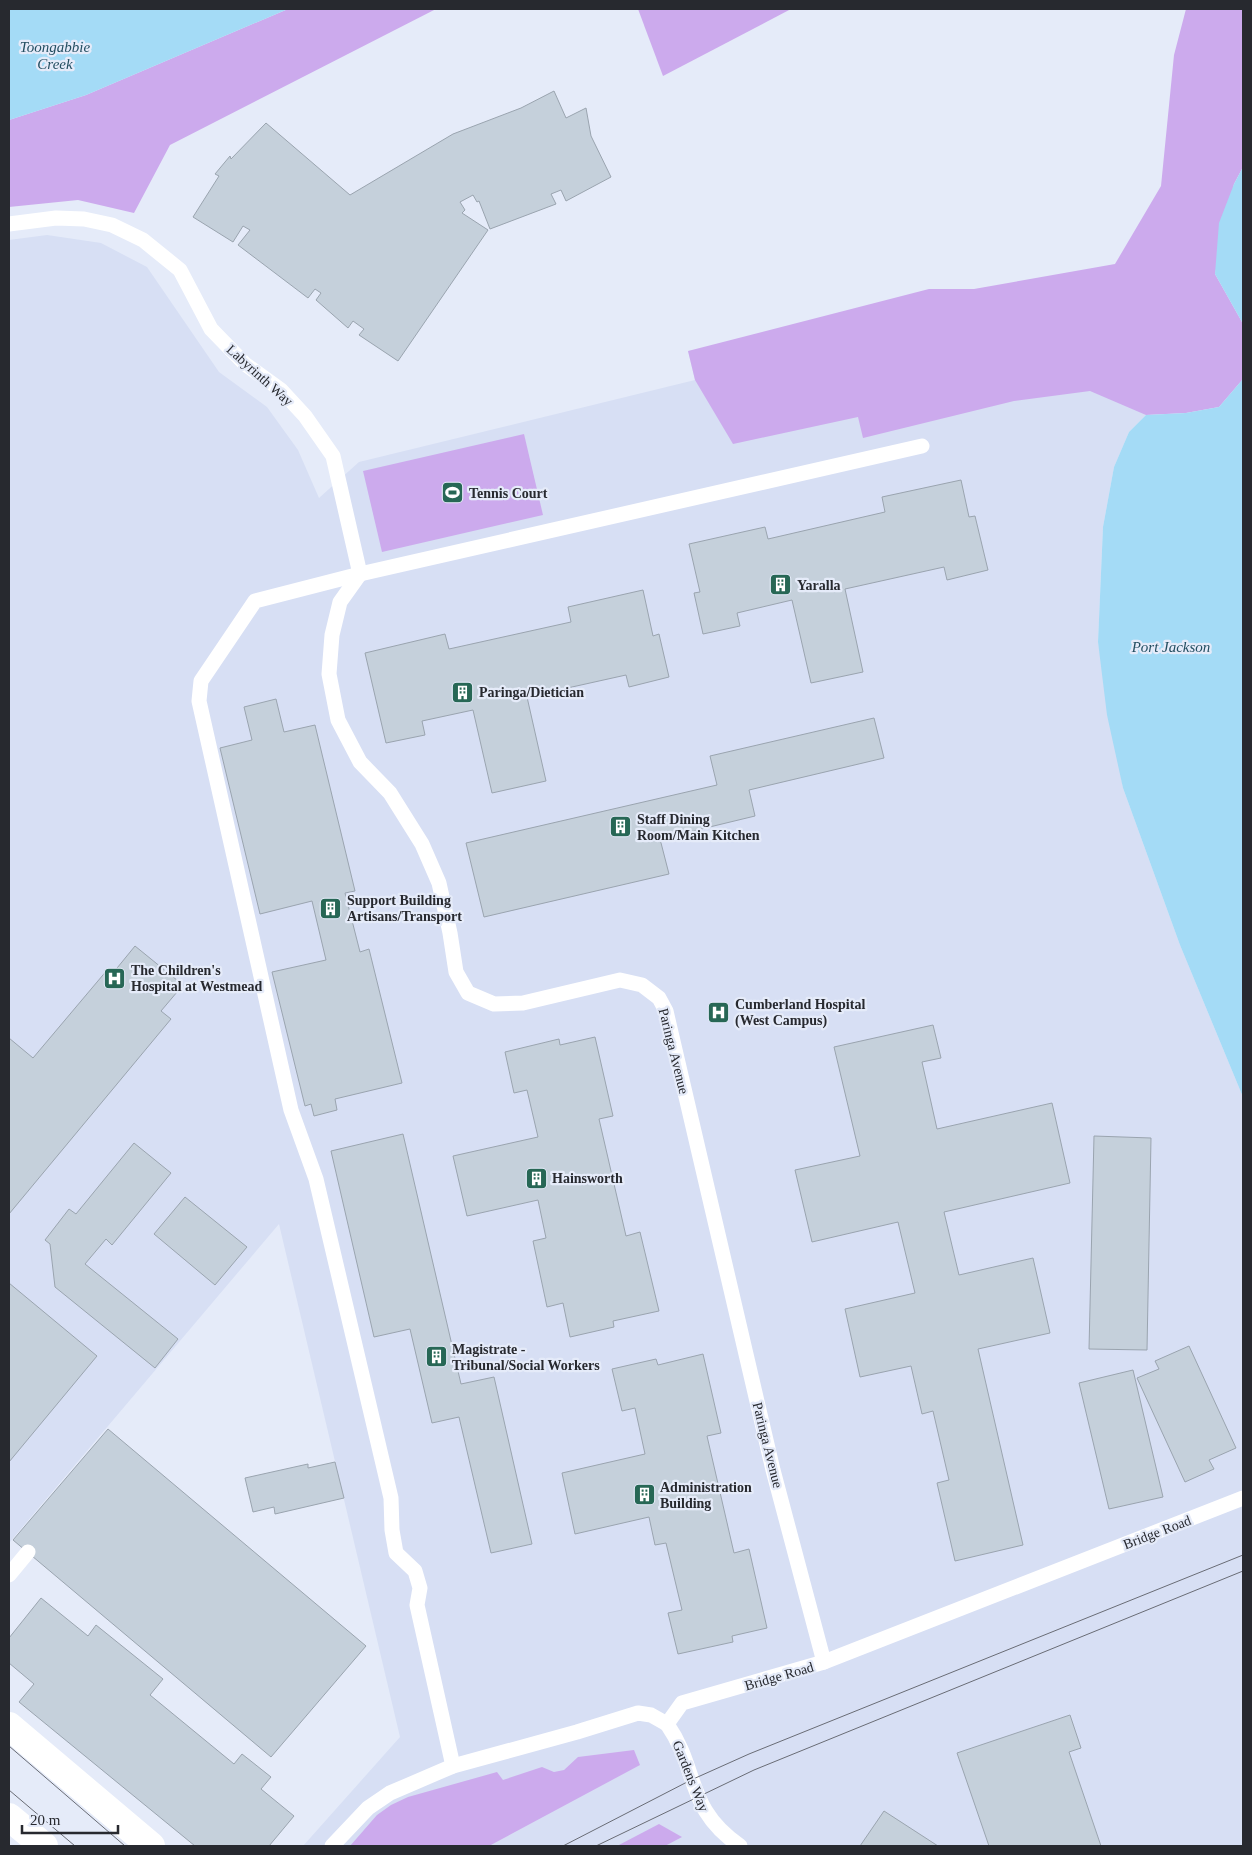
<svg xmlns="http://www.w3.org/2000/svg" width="1252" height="1855" font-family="Georgia,serif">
<rect width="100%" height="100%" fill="#e5ebf9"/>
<path fill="#d7dff4" d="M 47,235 L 101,243 L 147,267 L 219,372 L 267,407 L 298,450 L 319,498 L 359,462 L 695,380 L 688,351 L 1067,313 L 1146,415 L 1129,432 L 1114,467 L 1103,527 L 1098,642 L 1123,788 L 1180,945 L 1243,1097 L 1243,1846 L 303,1846 L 400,1737 L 279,1224 L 9,1543 L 9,240 Z"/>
<g fill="#ccaaed">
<path d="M 288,9 L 436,9 L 170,145 L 134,213 L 78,200 L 9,207 L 9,120 L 86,95 Z"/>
<path d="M 638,9 L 791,9 L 663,76 Z"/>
<path d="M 1186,9 L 1243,9 L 1243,167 L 1234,184 L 1215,274 L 1242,322 L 1243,379 L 1219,407 L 1186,413 L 1146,415 L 1090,391 L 1014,401 L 863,438 L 858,417 L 733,444 L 695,380 L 688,351 L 929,289 L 974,289 L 1115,264 L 1161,186 L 1174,55 Z"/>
<path d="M 524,434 L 543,515 L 382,552 L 363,471 Z"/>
<path d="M 634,1750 L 640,1765 L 489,1846 L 350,1846 L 377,1815 L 391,1805 L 408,1797 L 497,1772 L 503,1780 L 542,1767 L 554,1772 L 564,1770 L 578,1757 Z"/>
<path d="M 659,1824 L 682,1837 L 665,1846 L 617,1846 Z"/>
</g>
<g fill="#a4dbf6">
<path d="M 9,9 L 288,9 L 86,95 L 9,120 Z"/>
<path d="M 1243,167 L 1243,343 L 1242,322 L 1215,274 L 1219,223 L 1234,184 Z"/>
<path d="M 1243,379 L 1243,1097 L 1180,945 L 1123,788 L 1107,715 L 1098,642 L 1103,527 L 1114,467 L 1129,432 L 1146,415 L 1186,413 L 1219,407 Z"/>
</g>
<g fill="#c5d0db" stroke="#9aa4af">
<path d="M 554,91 L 566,118 L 586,108 L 591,136 L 611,177 L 566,201 L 561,190 L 551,194 L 556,204 L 490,229 L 479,201 L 477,202 L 473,195 L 460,202 L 465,210 L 462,213 L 488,230 L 398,361 L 359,335 L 364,329 L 353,321 L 348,328 L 316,300 L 321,293 L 315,289 L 308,298 L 238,245 L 250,230 L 243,226 L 233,242 L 193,217 L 219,176 L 215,174 L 230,156 L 231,159 L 266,123 L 350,195 L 453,134 L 521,108 Z"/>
<path d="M 961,480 L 969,517 L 975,516 L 988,570 L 947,580 L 944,567 L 845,589 L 863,672 L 811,683 L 792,600 L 737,613 L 740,626 L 703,634 L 694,593 L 700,592 L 689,544 L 765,527 L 768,539 L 885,512 L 882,497 Z"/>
<path d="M 643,590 L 653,636 L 659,634 L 669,677 L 629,687 L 626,675 L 527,697 L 546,781 L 492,793 L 473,710 L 422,721 L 425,735 L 386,743 L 365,653 L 445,634 L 449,649 L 571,622 L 568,607 Z"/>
<path d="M 276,699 L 284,732 L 315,725 L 355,891 L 345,893 L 360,952 L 369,949 L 402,1083 L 335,1099 L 337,1110 L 314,1116 L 311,1104 L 305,1106 L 272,972 L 326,960 L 312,901 L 260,914 L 220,748 L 252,740 L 244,707 Z"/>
<path d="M 874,718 L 884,758 L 749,790 L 755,816 L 660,839 L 669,874 L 484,917 L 466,843 L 717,785 L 710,756 Z"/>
<path d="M 135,946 L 183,985 L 161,1011 L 171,1019 L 9,1214 L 9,1038 L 33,1058 L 108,969 L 113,973 Z"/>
<path d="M 933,1025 L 941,1058 L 922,1062 L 937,1129 L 1052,1103 L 1070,1183 L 944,1212 L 959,1275 L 1033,1258 L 1050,1333 L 978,1349 L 1023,1545 L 955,1561 L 937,1483 L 949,1480 L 933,1411 L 922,1414 L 911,1366 L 860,1377 L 845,1309 L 915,1293 L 898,1222 L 812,1242 L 795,1170 L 860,1156 L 834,1047 Z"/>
<path d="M 595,1037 L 613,1116 L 599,1119 L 626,1236 L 640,1232 L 659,1311 L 613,1321 L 614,1327 L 570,1337 L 563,1303 L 547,1307 L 533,1241 L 546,1238 L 538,1200 L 467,1216 L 453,1156 L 538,1137 L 527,1090 L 514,1093 L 505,1052 L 559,1039 L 560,1045 Z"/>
<path d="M 403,1134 L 461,1384 L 494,1377 L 532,1544 L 491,1553 L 459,1417 L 432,1423 L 410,1329 L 374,1337 L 331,1151 Z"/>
<path d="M 1094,1136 L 1151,1138 L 1147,1350 L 1089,1349 Z"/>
<path d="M 134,1143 L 171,1173 L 112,1245 L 106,1239 L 85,1264 L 178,1339 L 155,1368 L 55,1287 L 50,1244 L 45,1240 L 69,1209 L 76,1214 Z"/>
<path d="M 185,1197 L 247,1247 L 215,1285 L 154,1234 Z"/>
<path d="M 9,1283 L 97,1356 L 9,1462 Z"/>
<path d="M 1189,1346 L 1236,1448 L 1209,1460 L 1214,1469 L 1185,1482 L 1137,1378 L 1159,1369 L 1155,1361 Z"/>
<path d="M 703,1354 L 721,1433 L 707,1436 L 734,1553 L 749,1549 L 767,1628 L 732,1636 L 733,1642 L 678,1654 L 668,1613 L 682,1610 L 666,1543 L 655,1545 L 649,1517 L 575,1534 L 562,1473 L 645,1454 L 635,1408 L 622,1411 L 612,1369 L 656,1359 L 658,1365 Z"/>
<path d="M 1133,1370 L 1163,1497 L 1109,1509 L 1079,1383 Z"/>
<path d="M 108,1429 L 366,1646 L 271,1757 L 13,1540 Z"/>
<path d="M 335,1462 L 344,1498 L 275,1514 L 274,1507 L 253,1512 L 245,1478 L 308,1464 L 308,1468 Z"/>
<path d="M 41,1598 L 88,1636 L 96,1625 L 163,1679 L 150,1695 L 234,1764 L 242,1754 L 271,1777 L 261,1789 L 294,1816 L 269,1846 L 195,1846 L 19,1702 L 34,1684 L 9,1663 L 9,1638 Z"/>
<path d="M 1070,1715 L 1081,1748 L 1069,1752 L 1101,1846 L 989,1846 L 957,1753 Z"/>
<path d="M 884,1811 L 938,1846 L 860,1846 Z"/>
</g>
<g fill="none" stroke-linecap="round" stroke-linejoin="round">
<g stroke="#fff" stroke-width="15">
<path d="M 9,224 L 56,218 L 84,219 L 112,225 L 143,240 L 180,270 L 211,329 L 245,364 L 281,390 L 305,416 L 333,456 L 360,574 L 340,602 L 332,635 L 329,674 L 338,720 L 360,762 L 390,793 L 422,844 L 439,883 L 450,933 L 456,972 L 468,993 L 494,1004 L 523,1003 L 620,980 L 642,985 L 659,998 L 666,1011 L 773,1470 L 824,1662"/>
<path d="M 9,1575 L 28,1552"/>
<path d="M 667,1724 C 699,1770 685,1808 740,1846"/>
<path d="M 453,1766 L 417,1605 L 420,1588 L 415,1571 L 396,1553 L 392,1530 L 391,1498 L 316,1179 L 291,1110 L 199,701 L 201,681 L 255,601 L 360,574 L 922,446"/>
<path d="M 332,1846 L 368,1808 L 390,1793 L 453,1766 L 577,1732 L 638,1713 L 651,1715 L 667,1724 L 682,1703 L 824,1662 L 1243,1498"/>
</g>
<g stroke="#fff" stroke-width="28">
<path d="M 9,1726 L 151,1846"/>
<path d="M 9,1817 L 44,1846"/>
</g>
<g stroke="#696c75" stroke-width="1">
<path d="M 9,1746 L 125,1846"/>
<path d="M 9,1790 L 75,1846"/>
<path d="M 563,1846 L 691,1780 L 749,1754 L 1243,1555"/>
<path d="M 596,1846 L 754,1770 L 1243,1571"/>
</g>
</g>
<defs>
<symbol id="stadium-square" viewBox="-11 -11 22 22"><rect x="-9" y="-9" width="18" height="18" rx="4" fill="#276755" stroke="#e5ebf9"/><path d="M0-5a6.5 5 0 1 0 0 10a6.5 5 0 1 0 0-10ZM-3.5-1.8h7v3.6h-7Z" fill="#fff"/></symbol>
<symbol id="building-square" viewBox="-11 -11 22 22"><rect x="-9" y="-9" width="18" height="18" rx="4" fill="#276755" stroke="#e5ebf9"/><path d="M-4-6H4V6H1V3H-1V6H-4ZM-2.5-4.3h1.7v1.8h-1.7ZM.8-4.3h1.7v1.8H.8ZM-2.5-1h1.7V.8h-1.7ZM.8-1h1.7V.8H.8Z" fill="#fff"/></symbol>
<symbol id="hospital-square" viewBox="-11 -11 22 22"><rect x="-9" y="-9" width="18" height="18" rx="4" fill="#276755" stroke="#e5ebf9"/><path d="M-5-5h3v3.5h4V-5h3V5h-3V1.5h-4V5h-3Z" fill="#fff"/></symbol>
</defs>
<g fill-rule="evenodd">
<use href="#stadium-square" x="440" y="480" width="25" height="25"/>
<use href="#building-square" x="768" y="572" width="25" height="25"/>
<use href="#building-square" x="450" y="680" width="25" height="25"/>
<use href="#building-square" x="608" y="814" width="25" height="25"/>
<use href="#building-square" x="318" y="896" width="25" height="25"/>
<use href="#hospital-square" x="102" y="966" width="25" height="25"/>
<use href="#hospital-square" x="706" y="1000" width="25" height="25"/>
<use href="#building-square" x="524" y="1166" width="25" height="25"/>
<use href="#building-square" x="424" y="1344" width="25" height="25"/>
<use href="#building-square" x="632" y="1482" width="25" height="25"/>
</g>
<g text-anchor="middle" stroke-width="4.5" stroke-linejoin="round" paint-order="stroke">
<g font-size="14" fill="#27292f" stroke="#e5ebf9">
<text transform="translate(260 375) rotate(42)" y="5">Labyrinth Way</text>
<text transform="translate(674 1051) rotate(76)" y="5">Paringa Avenue</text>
<text transform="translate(768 1445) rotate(76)" y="5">Paringa Avenue</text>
<text transform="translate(1157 1532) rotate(-21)" y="5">Bridge Road</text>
<text transform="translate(779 1676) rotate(-16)" y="5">Bridge Road</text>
<text transform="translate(691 1776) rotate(68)" y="5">Gardens Way</text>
</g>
<g font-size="14" font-weight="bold" fill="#27292f" stroke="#e5ebf9" text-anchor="start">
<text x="469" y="498">Tennis Court</text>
<text x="797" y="590">Yaralla</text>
<text x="479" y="697">Paringa/Dietician</text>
<text x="637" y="824">Staff Dining<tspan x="637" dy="16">Room/Main Kitchen</tspan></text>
<text x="347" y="905">Support Building<tspan x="347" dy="16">Artisans/Transport</tspan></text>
<text x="131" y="975">The Children's<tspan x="131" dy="16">Hospital at Westmead</tspan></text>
<text x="735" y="1009">Cumberland Hospital<tspan x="735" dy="16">(West Campus)</tspan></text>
<text x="552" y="1183">Hainsworth</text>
<text x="452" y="1354">Magistrate -<tspan x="452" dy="16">Tribunal/Social Workers</tspan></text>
<text x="660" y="1492">Administration<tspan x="660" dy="16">Building</tspan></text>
</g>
<g font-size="15" font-style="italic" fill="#234e61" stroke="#e5ebf9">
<text x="55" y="52">Toongabbie<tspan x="55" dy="17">Creek</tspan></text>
<text x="1171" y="652">Port Jackson</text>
</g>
</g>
<rect width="1252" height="1855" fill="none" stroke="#27292f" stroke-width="20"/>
<path d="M22 1825v8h96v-8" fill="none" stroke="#27292f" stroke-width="2.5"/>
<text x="30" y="1825" font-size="15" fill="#27292f" stroke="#e5ebf9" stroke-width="4" paint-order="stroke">20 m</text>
</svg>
